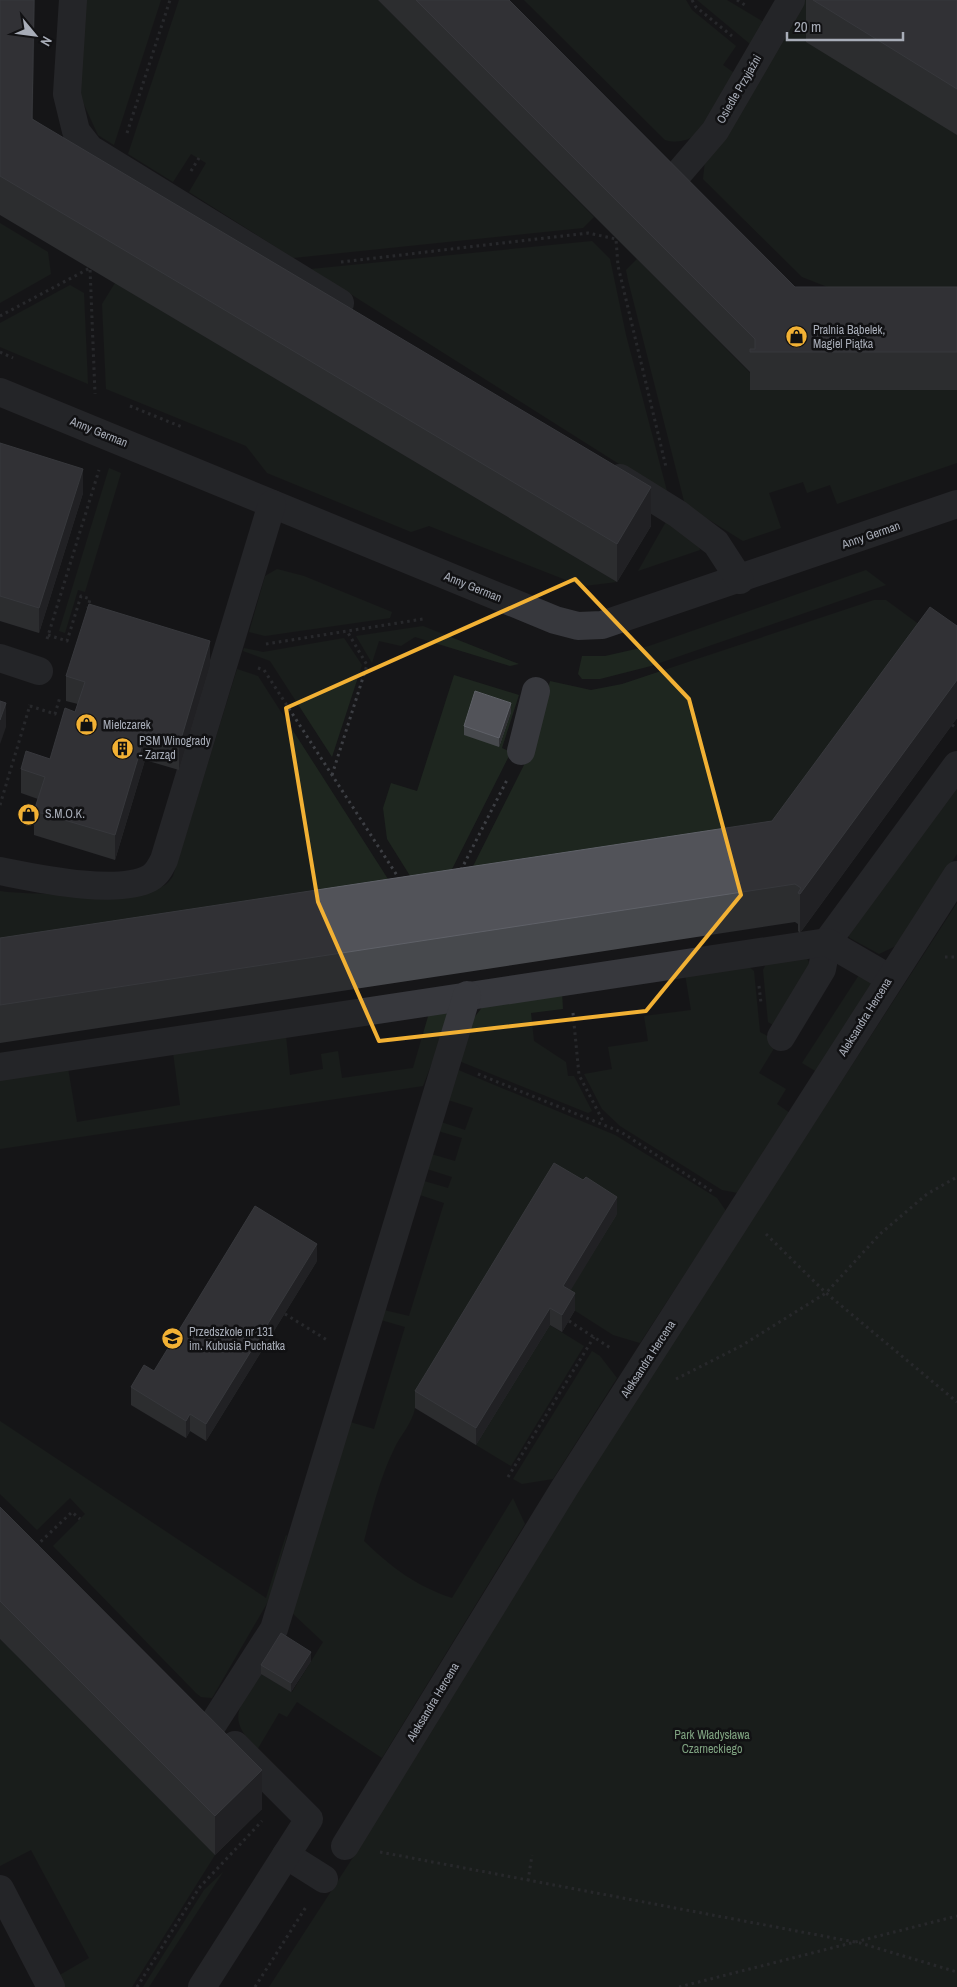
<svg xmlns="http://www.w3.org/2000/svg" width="957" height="1987" font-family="'Archivo Narrow',sans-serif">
<rect width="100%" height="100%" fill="#161618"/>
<g fill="#1e261f">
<path d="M 83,0 L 161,0 L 114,145 L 98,135 L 80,96 Z"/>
<path d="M 179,0 L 378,0 L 594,217 L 583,228 L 293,258 L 189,192 L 206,163 L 191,154 L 173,182 L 128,154 Z"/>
<path d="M 524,0 L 686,0 L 692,10 L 736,46 L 723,65 L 737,75 C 722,101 703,151 665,140 Z"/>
<path d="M 697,0 L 727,0 L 767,24 L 750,44 Z"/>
<path d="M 804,0 L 832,0 L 957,135 L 957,288 L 830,288 L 802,277 L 703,179 L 705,161 Z"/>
<path d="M 0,223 L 48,252 L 51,274 L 0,303 Z"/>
<path d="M 592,241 L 610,259 L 626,335 L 668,495 L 311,269 Z"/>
<path d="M 637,259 L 755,378 L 957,390 L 957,463 L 837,504 L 830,485 L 807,493 L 803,482 L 769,493 L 781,528 L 743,541 L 685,505 L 628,280 L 626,270 Z"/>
<path d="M 115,283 L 617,582 L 584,586 L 571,582 L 429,526 L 411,532 L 267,473 L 246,446 L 106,389 L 102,304 Z"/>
<path d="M 70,285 L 84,293 L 88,384 L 0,347 L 0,323 Z"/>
<path d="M 109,468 L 121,473 L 85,592 L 78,590 L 65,633 L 59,631 Z"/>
<path d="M 667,520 L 696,537 L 700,550 L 638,571 Z"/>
<path d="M 277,569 L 304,576 L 392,612 L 390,618 L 265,636 L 249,632 L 265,576 Z"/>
<path d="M 866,570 L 886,585 L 651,666 L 600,679 L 582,679 L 578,674 L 582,656 L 605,656 L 649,646 Z"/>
<path d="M 874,600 L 886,600 L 924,628 L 772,859 L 461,890 L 528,757 L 550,681 L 591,690 L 622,684 Z"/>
<path d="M 423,626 L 519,664 L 510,666 L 415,637 L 401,646 L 379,641 L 372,663 L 356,636 Z"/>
<path d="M 344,638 L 362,665 L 332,757 L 270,661 L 243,651 L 244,648 L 263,652 Z"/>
<path d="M 237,669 L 258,676 L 404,904 L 0,977 L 0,891 C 25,895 147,897 165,885 C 168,883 171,879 173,876 Z"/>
<path d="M 454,675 L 519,695 L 502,748 L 511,752 L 440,893 L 422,895 L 387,839 L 383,808 L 391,783 L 417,791 Z"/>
<path d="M 957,780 L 957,854 L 898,945 L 879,954 L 850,938 L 847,934 Z"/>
<path d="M 957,903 L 957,1987 L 269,1987 L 352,1859 L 617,1427 Z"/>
<path d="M 807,958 L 811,967 L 776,1027 L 768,1022 L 763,970 L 767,962 Z"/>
<path d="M 747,965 L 754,971 L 760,1032 L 778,1042 L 759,1073 L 786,1089 L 777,1104 L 790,1113 L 738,1193 L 722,1190 L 620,1126 L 602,1109 L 584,1074 L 612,1069 L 608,1047 L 648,1041 L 644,1016 L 691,1010 L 685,974 Z"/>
<path d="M 859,975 L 871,980 L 871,984 L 817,1072 L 802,1063 Z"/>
<path d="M 562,992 L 563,1009 L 531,1013 L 534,1041 L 566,1062 L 568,1076 L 574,1076 L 592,1111 L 588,1113 L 459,1061 L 473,1019 L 484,1005 Z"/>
<path d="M 453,1009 L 423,1086 L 0,1149 L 0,1078 L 68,1068 L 77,1122 L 180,1105 L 173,1052 L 286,1036 L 290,1075 L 323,1069 L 321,1054 L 338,1051 L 342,1078 L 413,1068 L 429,1013 Z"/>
<path d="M 456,1069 L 615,1135 L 717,1198 L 726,1211 L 640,1343 L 613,1335 L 563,1303 L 415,1408 C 412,1424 401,1434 394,1449 C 380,1478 372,1510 364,1541 C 392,1568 416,1586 452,1598 L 513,1498 L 525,1524 L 382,1758 L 297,1702 L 287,1717 L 279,1713 L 257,1750 C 225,1716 239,1708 261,1674 L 292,1692 L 323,1642 L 291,1612 L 350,1422 L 374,1429 L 405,1327 L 381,1320 L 384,1310 L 409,1316 L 444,1203 L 420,1195 L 424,1181 L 448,1188 L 452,1177 L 427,1169 L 431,1154 L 455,1161 L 462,1138 L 438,1131 L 441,1122 L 465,1130 L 473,1108 L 448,1100 Z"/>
<path d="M 550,1325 L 584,1346 L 511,1466 L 476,1445 Z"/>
<path d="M 592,1351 L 600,1356 L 617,1378 L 553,1479 L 522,1484 L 513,1479 Z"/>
<path d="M 0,1421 L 266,1598 L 286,1535 L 287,1536 L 269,1600 L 212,1698 L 201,1697 L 196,1693 L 53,1546 L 85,1514 L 70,1498 L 37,1530 L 0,1494 Z"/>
<path d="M 0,1639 L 215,1855 L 132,1987 L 63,1987 L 58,1976 L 89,1958 L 31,1850 L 0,1866 Z"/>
<path d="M 223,1872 L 149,1987 L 143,1987 L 204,1890 Z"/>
</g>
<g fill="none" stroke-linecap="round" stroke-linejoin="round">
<g stroke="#3d3f44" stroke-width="3" stroke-dasharray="2.5 4" stroke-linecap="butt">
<path d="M 692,0 L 696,7 L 732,36"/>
<path d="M 737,0 L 748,7"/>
<path d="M 127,133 L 170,0"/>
<path d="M 191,171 L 199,158"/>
<path d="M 341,262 L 588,233 L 616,239 L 618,266 L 666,467"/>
<path d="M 0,316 L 90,268 L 95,394"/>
<path d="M 0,352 L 13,358"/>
<path d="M 130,406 L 182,427"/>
<path d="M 48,635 L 67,641 L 81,596 L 90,599 L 88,608"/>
<path d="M 47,639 L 99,470"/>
<path d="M 266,644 L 423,619"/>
<path d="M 258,668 L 264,670 L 400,880"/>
<path d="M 30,706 L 55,714 L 60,697"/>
<path d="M 952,725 L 957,728"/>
<path d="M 332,775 L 367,665 L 347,631"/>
<path d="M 0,805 L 30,705"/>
<path d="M 461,870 L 507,780"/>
<path d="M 945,957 L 957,957"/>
<path d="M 759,986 L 761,1003"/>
<path d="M 573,1013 L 579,1075 L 604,1123"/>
<path d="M 478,1074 L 621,1132 L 713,1192"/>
<path d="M 766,1234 L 826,1293 L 957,1402"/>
<path d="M 285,1314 L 327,1340"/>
<path d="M 569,1321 L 612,1349"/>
<path d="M 676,1379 L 741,1346 L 826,1293 L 880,1234 L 927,1194 L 957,1177"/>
<path d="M 508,1477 L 594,1337"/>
<path d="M 36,1546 L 72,1512 L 80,1519"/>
<path d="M 380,1852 L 860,1943 L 957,1972"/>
<path d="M 528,1881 L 532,1855"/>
<path d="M 137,1987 L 199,1888 L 262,1821"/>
<path d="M 255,1987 L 306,1907"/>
<path d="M 679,1987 L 957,1916"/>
</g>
<g stroke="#37383d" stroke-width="28">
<path d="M 73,0 L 67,94 L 76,131 L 90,149 L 340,303"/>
<path d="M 679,173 L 715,131 L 791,0"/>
<path d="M 0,392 L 555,620 L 578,626 L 602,625 L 957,504"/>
<path d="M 620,478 L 678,514 L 716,543 L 740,580"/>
<path d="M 0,658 L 39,671"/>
<path d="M 521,751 L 536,691"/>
<path d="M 0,871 C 36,878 117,896 150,878 C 157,874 160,868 164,860 L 272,504"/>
<path d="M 781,1037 L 822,969 L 827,942 L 957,765"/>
<path d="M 0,1067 L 827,942 L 889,978"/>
<path d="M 213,1724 L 274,1629 L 467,995"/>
<path d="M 345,1846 L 565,1487 L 957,875"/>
<path d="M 286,1855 L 324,1879"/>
<path d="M 0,1889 L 51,1987"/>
<path d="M 202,1987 L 309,1819 L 235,1745"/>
</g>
</g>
<g fill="#47494d">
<path d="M 0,0 L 33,119 L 651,526 L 617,582 L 0,215 Z"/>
<path d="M 378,0 L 509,0 L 795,287 L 957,287 L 957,390 L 750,390 L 750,372 Z"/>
<path d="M 806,0 L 957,0 L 957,135 L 806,42 Z"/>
<path d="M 0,443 L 83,493 L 39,633 L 0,621 Z"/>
<path d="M 957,626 L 957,718 L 800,933 L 798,931 L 798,924 L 795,922 L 0,1043 L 0,938 L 772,821 Z"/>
<path d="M 210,666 L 179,770 L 145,760 L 115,860 L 34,835 L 34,811 L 38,799 L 21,793 L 21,769 L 50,759 L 75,712 L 78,704 L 66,701 L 66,676 Z"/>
<path d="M 511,712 L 499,747 L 464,735 L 464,726 Z"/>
<path d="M 617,1214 L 570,1290 L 575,1310 L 562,1332 L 550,1325 L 476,1445 L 415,1408 L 415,1391 Z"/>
<path d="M 317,1261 L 206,1441 L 190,1431 L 186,1438 L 131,1405 L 131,1387 L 154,1371 Z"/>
<path d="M 0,1507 L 262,1809 L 215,1855 L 0,1639 Z"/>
<path d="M 311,1661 L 291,1692 L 261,1674 L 261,1665 Z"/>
</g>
<g fill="#2f3033">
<path d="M 34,0 L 35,0 L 32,157 L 32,119 Z"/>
<path d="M 83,469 L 83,493 L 39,633 L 39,608 Z"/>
<path d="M 651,487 L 651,526 L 617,582 L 617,544 Z"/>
<path d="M 210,641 L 210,666 L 179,770 L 179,746 Z"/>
<path d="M 957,680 L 957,718 L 800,933 L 800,894 Z"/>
<path d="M 6,703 L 6,727 L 0,744 L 0,720 Z"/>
<path d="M 511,703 L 511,712 L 499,747 L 499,738 Z"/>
<path d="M 145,735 L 145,760 L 115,860 L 115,835 Z"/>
<path d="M 617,1197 L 617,1214 L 563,1303 L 563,1286 Z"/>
<path d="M 317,1244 L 317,1261 L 206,1441 L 206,1424 Z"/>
<path d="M 575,1293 L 575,1310 L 562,1332 L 562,1315 Z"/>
<path d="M 550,1308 L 550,1325 L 476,1445 L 476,1428 Z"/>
<path d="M 190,1414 L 190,1431 L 186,1438 L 186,1421 Z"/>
<path d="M 311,1652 L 311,1661 L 291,1692 L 291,1683 Z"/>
<path d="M 262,1770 L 262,1809 L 215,1855 L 215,1816 Z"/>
</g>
<g fill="#525359" stroke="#5f6168">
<path d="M 0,0 L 34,0 L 32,119 L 651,487 L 617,544 L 0,176 Z"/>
<path d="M 416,0 L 509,0 L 795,287 L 957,287 L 957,352 L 750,352 L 750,349 L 755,349 L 755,339 Z"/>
<path d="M 813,0 L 957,0 L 957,89 Z"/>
<path d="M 0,443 L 83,469 L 39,608 L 0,596 Z"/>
<path d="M 89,604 L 210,641 L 179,746 L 145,735 L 115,835 L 34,811 L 45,777 L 21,769 L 26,751 L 50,759 L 65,708 L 75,712 L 85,682 L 66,676 Z"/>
<path d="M 930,607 L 957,626 L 957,680 L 800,894 L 798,893 L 801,888 L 795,884 L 0,1005 L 0,938 L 772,821 Z"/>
<path d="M 475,691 L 511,703 L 499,738 L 464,726 Z"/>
<path d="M 0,701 L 6,703 L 0,720 Z"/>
<path d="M 554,1163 L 583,1180 L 586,1177 L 617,1197 L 563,1286 L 575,1293 L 562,1315 L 550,1308 L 476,1428 L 415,1391 Z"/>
<path d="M 255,1206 L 317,1244 L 206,1424 L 190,1414 L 186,1421 L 131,1387 L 144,1365 L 154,1371 Z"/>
<path d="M 0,1507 L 262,1770 L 215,1816 L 0,1601 Z"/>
<path d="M 281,1633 L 311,1652 L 291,1683 L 261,1665 Z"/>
</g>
<path d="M0 0H957V1987H0ZM 575,579 L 689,699 L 741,895 L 646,1011 L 379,1041 L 318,902 L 286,708 Z" fill="#161618" fill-opacity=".55" fill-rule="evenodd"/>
<path fill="none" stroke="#f2b134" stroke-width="4" stroke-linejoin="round" d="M 575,579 L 689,699 L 741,895 L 646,1011 L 379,1041 L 318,902 L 286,708 Z"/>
<defs>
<symbol id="shop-disc" viewBox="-11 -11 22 22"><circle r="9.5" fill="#f2b134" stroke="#111113"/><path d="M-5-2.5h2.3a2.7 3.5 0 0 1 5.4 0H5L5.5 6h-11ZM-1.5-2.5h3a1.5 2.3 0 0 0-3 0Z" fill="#111"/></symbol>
<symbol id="building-disc" viewBox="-11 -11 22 22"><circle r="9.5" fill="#f2b134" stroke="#111113"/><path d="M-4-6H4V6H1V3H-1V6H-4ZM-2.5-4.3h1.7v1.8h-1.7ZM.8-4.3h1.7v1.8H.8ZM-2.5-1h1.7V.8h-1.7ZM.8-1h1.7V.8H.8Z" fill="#111"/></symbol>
<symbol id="school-disc" viewBox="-11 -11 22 22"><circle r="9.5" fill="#f2b134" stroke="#111113"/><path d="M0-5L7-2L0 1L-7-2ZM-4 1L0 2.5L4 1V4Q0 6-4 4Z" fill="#111"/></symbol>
</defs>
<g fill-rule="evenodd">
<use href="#shop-disc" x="784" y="324" width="25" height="25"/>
<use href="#shop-disc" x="74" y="712" width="25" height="25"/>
<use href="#building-disc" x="110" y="736" width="25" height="25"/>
<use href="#shop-disc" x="16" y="802" width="25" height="25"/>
<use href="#school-disc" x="160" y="1326" width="25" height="25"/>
</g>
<g text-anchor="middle" stroke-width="5" stroke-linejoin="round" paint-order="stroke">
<g font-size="12" fill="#a8adb8" stroke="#111113">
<text transform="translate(739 89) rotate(-60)" y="4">Osiedle Przyjaźni</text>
<text transform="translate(99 432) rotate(22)" y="4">Anny German</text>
<text transform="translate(871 535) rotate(-19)" y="4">Anny German</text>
<text transform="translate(473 587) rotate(22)" y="4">Anny German</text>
<text transform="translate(865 1017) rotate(-58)" y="4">Aleksandra Hercena</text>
<text transform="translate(648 1359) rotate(-57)" y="4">Aleksandra Hercena</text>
<text transform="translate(433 1702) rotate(-59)" y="4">Aleksandra Hercena</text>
</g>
<g font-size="12" fill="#a8adb8" stroke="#111113" text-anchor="start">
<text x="813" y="334">Pralnia Bąbelek,<tspan x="813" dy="14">Magiel Piątka</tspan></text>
<text x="103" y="729">Mielczarek</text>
<text x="139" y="745">PSM Winogrady<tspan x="139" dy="14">- Zarząd</tspan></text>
<text x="45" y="818">S.M.O.K.</text>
<text x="189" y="1336">Przedszkole nr 131<tspan x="189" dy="14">im. Kubusia Puchatka</tspan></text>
</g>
<g font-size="12" fill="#7fa381" stroke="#111113">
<text x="712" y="1739">Park Władysława<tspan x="712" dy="14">Czarneckiego</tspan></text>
</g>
</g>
<g transform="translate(35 35) rotate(119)" stroke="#111113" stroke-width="4" paint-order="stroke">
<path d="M0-4L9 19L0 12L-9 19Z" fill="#a8adb8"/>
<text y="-8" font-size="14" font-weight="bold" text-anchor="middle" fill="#a8adb8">N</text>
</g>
<path d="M787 32v8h116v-8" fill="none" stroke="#a8adb8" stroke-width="2.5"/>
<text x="794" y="32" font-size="15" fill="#a8adb8" stroke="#111113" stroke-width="4" paint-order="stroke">20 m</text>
</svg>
